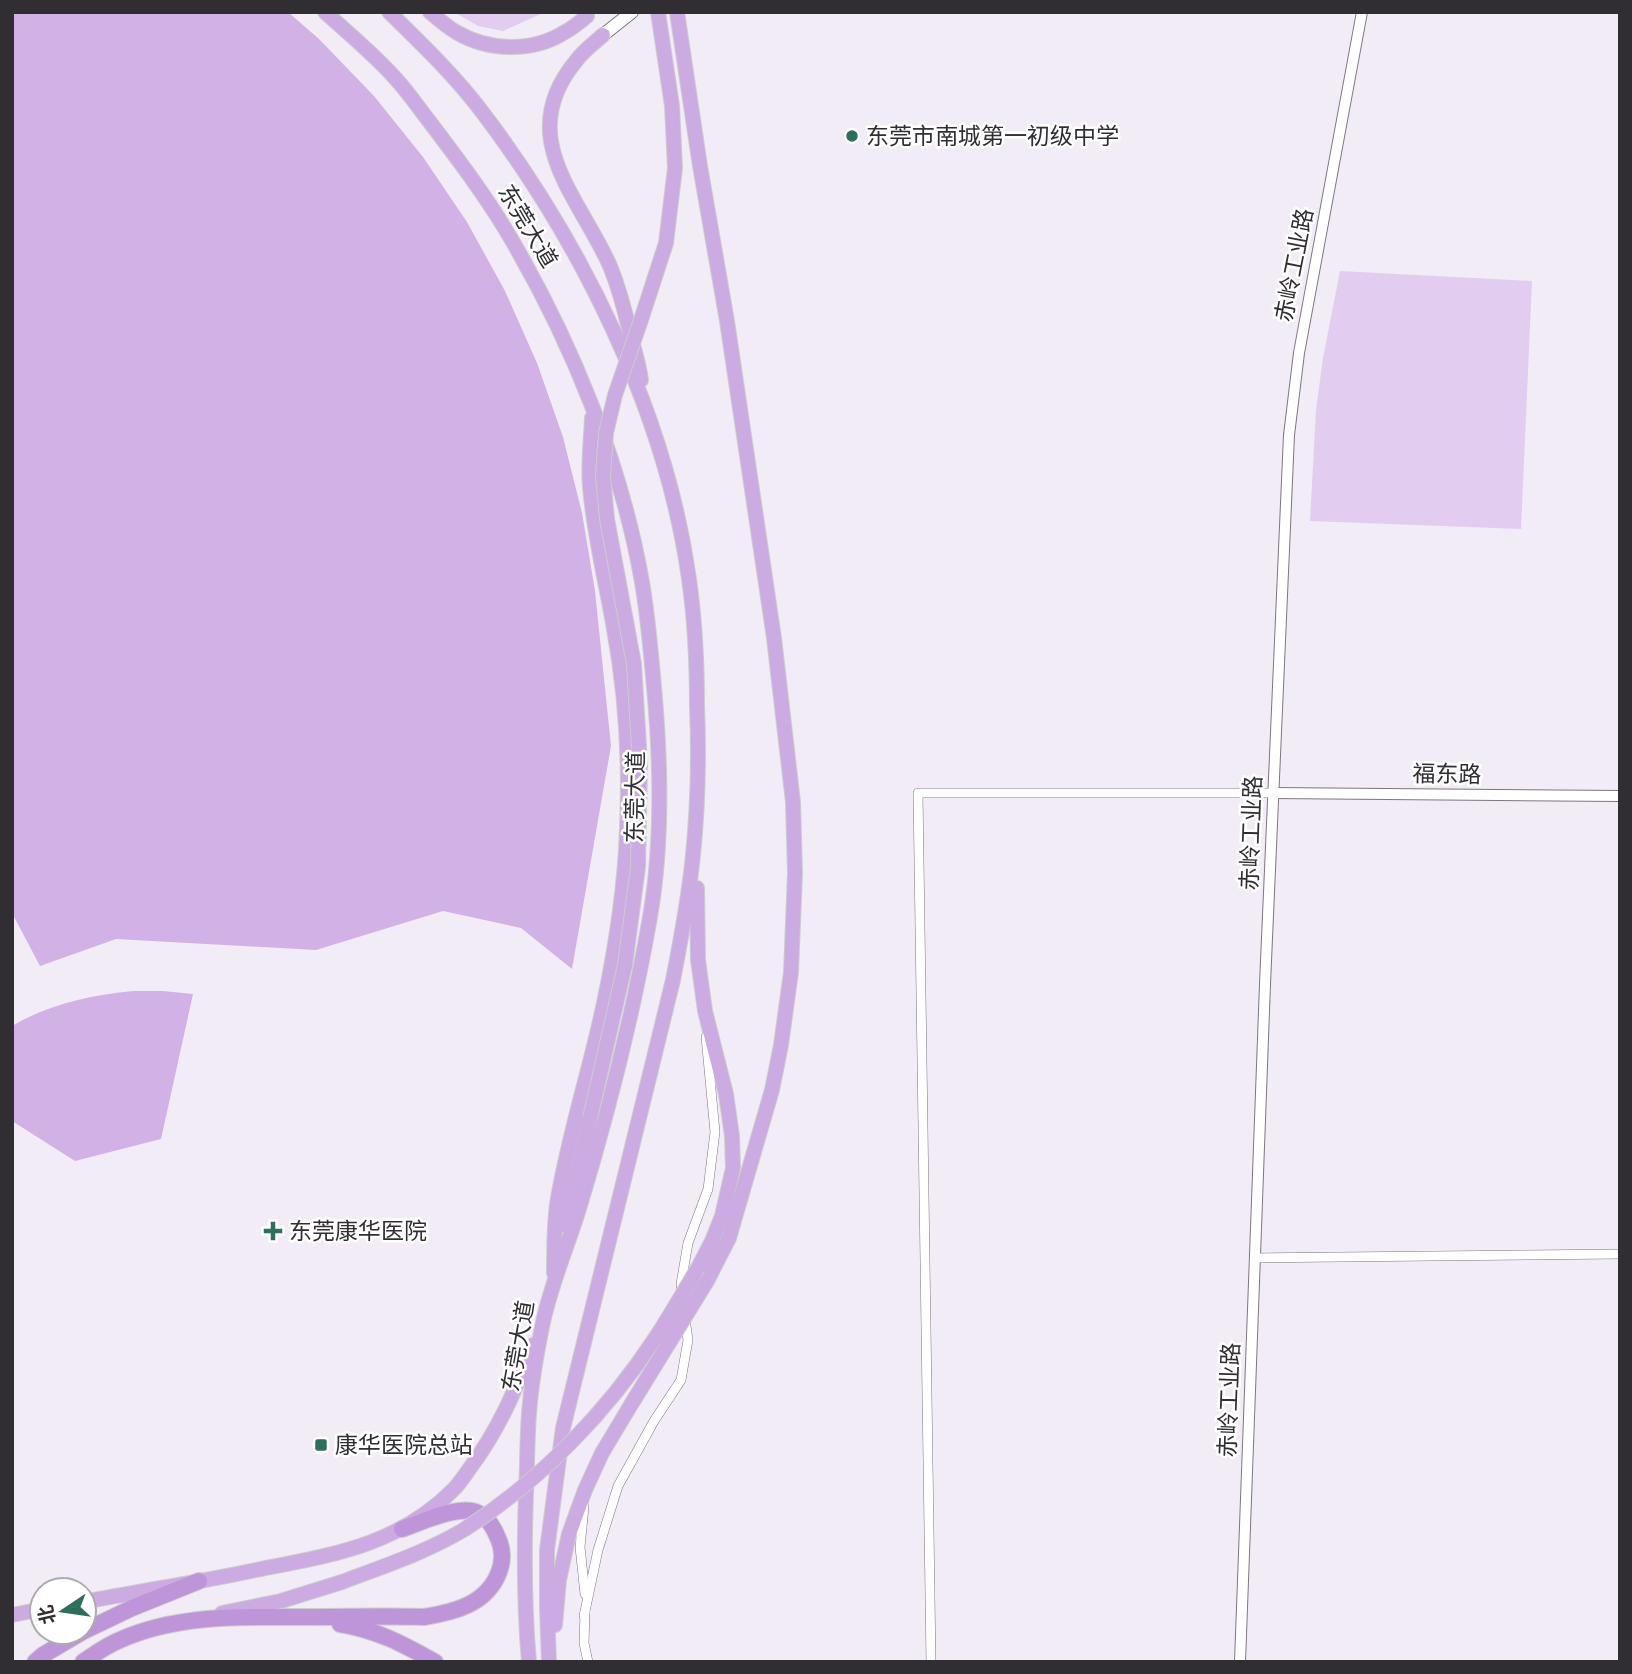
<svg xmlns="http://www.w3.org/2000/svg" width="1632" height="1674" font-family="'Source Serif 4','Noto Sans SC',serif">
<rect width="100%" height="100%" fill="#f2ecf6"/>
<g fill="#e2cdf0">
<path d="M 454,12 L 545,12 L 503,31 L 478,26 Z"/>
<path d="M 1340,271 L 1532,281 L 1521,529 L 1310,521 L 1316,410 L 1323,358 Z"/>
</g>
<g fill="#d2b2e6">
<path d="M 12,12 L 288,12 L 319,39 L 374,96 L 423,157 L 467,222 L 505,291 L 537,363 L 563,437 L 582,513 L 595,591 L 611,746 L 572,969 L 521,928 L 443,911 L 316,950 L 116,939 L 40,966 L 12,913 Z"/>
<path d="M 133,991 L 163,991 L 193,994 L 161,1139 L 75,1161 L 12,1121 L 12,1026 C 49,1004 91,995 133,991 Z"/>
</g>
<g fill="none" stroke-linecap="round" stroke-linejoin="round">
<defs>
<g id="minor">
<path d="M 1255,1258 L 1620,1254"/>
<path d="M 682,1291 L 681,1284 L 688,1243 L 708,1189 L 715,1132 L 706,1037"/>
<path d="M 584,1507 L 580,1547 L 585,1594"/>
<path d="M 585,1612 L 584,1643 L 588,1662"/>
<path d="M 584,1616 L 598,1550 L 618,1486 L 654,1421 L 681,1380 L 688,1340 L 685,1319"/>
<path d="M 931,1662 L 918,793 L 1273,793"/>
</g>
<g id="tertiary">
<path d="M 1273,793 L 1620,796"/>
<path d="M 1240,1662 L 1265,984 L 1289,435 L 1299,353 L 1362,12"/>
</g>
<path id="secondary" d="M 603,35 L 632,12"/>
<g id="trunk">
<path d="M 325,12 C 348,33 376,56 396,79 C 408,92 418,107 429,121 C 457,158 486,196 510,237 C 571,341 621,462 642,582 C 648,617 651,652 654,687 C 661,763 663,842 650,917 C 633,1015 608,1113 579,1209 C 567,1248 550,1286 542,1327 C 535,1361 529,1397 528,1432 C 527,1453 527,1473 526,1494 C 524,1550 524,1606 529,1662"/>
<path d="M 389,12 C 422,44 456,77 483,113 C 583,245 666,414 689,579 C 695,621 697,664 697,706 C 699,756 698,806 693,855 C 689,897 681,939 673,980 L 563,1428 L 547,1550 L 547,1608 L 549,1662"/>
<path d="M 430,12 C 438,19 447,27 456,32 C 488,51 532,53 565,32 C 573,28 580,22 587,16"/>
<path d="M 677,12 L 700,166 L 727,321 L 774,638 L 793,802 L 795,873 L 791,972 L 781,1045 L 772,1090 L 729,1238 L 707,1281"/>
<path d="M 603,35 C 594,43 583,51 576,61 C 513,137 579,196 610,266 C 619,288 625,311 630,333 C 634,349 639,364 641,380"/>
<path d="M 697,888 L 698,960 L 705,1011 L 726,1094 L 732,1136 L 733,1168 L 722,1216 L 712,1241 L 698,1268"/>
<path d="M 565,1225 L 590,1118"/>
<path d="M 554,1273 C 554,1250 554,1227 557,1204 C 568,1136 590,1070 604,1003 C 616,946 625,887 627,829 C 630,762 626,695 614,629 C 606,582 594,535 590,487 C 588,465 591,441 592,418"/>
<path d="M 84,1602 C 141,1591 199,1582 256,1570 C 331,1555 398,1546 454,1489 C 460,1483 465,1475 470,1468 C 498,1431 516,1389 533,1345"/>
<path d="M 222,1613 L 281,1601 L 342,1582"/>
<path d="M 12,1615 L 42,1609"/>
<path d="M 555,1625 L 559,1580 L 569,1534 L 585,1490 L 602,1453 L 632,1403"/>
</g>
<g id="motorway">
<path d="M 340,1624 C 377,1630 403,1644 435,1662"/>
<path d="M 84,1631 L 132,1608 L 199,1581"/>
<path d="M 35,1662 L 43,1655 L 82,1632"/>
<path d="M 83,1662 C 95,1654 107,1645 120,1640 C 178,1614 243,1617 306,1617 C 345,1617 385,1616 424,1617 C 455,1612 487,1604 499,1572 C 504,1559 503,1548 497,1536 C 493,1526 486,1516 476,1512 C 457,1505 420,1523 402,1529"/>
</g>
</defs>
<use href="#minor" stroke="#7d7780" stroke-width="10"/>
<use href="#tertiary" stroke="#7d7780" stroke-width="12"/>
<use href="#secondary" stroke="#7d7780" stroke-width="14"/>
<use href="#trunk" stroke="#cdcdce" stroke-width="16"/>
<use href="#motorway" stroke="#cdcdce" stroke-width="18"/>
<use href="#minor" stroke="#fff" stroke-width="9"/>
<use href="#tertiary" stroke="#fff" stroke-width="10"/>
<use href="#secondary" stroke="#fff" stroke-width="12"/>
<use href="#trunk" stroke="#ccaae2" stroke-width="14"/>
<use href="#motorway" stroke="#bf95da" stroke-width="16"/>
<defs>
<g id="trunk-bridge">
<path d="M 590,1118 L 625,965 L 638,867 L 640,763 L 634,664 L 607,519 L 603,476 L 606,433 L 615,395 L 640,323 L 666,243 L 675,168 L 672,106 L 658,12"/>
<path d="M 632,1403 L 707,1281"/>
<path d="M 342,1582 C 384,1566 427,1552 465,1529 C 541,1480 607,1412 656,1337 C 671,1314 684,1291 698,1268"/>
</g>
</defs>
<use href="#trunk-bridge" stroke="#cdcdce" stroke-width="16" stroke-linecap="butt"/>
<use href="#trunk-bridge" stroke="#ccaae2" stroke-width="14"/>
</g>
<g fill="#2e6e5c" stroke="#fff" stroke-width="2.5">
<circle cx="852" cy="136" r="7"/>
<path d="M269.5 1220.5h7v7h7v7h-7v7h-7v-7h-7v-7h7z"/>
<rect x="314" y="1438" width="14" height="14" rx="3.5"/>
</g>
<g text-anchor="middle" stroke-width="5" stroke-linejoin="round" paint-order="stroke">
<g font-size="23" fill="#302e32" stroke="#fff" text-anchor="start">
<text x="866" y="144">东莞市南城第一初级中学</text>
<text x="289" y="1239">东莞康华医院</text>
<text x="335" y="1453">康华医院总站</text>
</g>
<g font-size="23" fill="#302e32" stroke="#fff">
<text transform="translate(528 226) rotate(59)" y="8">东莞大道</text>
<text transform="translate(1294 265) rotate(-79)" y="8">赤岭工业路</text>
<text transform="translate(1447 774) rotate(1)" y="8">福东路</text>
<text transform="translate(635 797) rotate(-89)" y="8">东莞大道</text>
<text transform="translate(1251 833) rotate(-88)" y="8">赤岭工业路</text>
<text transform="translate(518 1346) rotate(-80)" y="8">东莞大道</text>
<text transform="translate(1229 1400) rotate(-88)" y="8">赤岭工业路</text>
</g>
</g>
<rect width="1632" height="1674" fill="none" stroke="#302e32" stroke-width="28"/>
<g transform="translate(63 1611) rotate(257)"><circle r="33" fill="#ffffff" stroke="#acabad" stroke-width="2"/>
<path d="M0-5L12 26L0 18L-12 26Z" fill="#2e6e5c"/>
<text y="-10" font-size="19" font-weight="bold" text-anchor="middle" fill="#302e32">北</text>
</g>
</svg>
